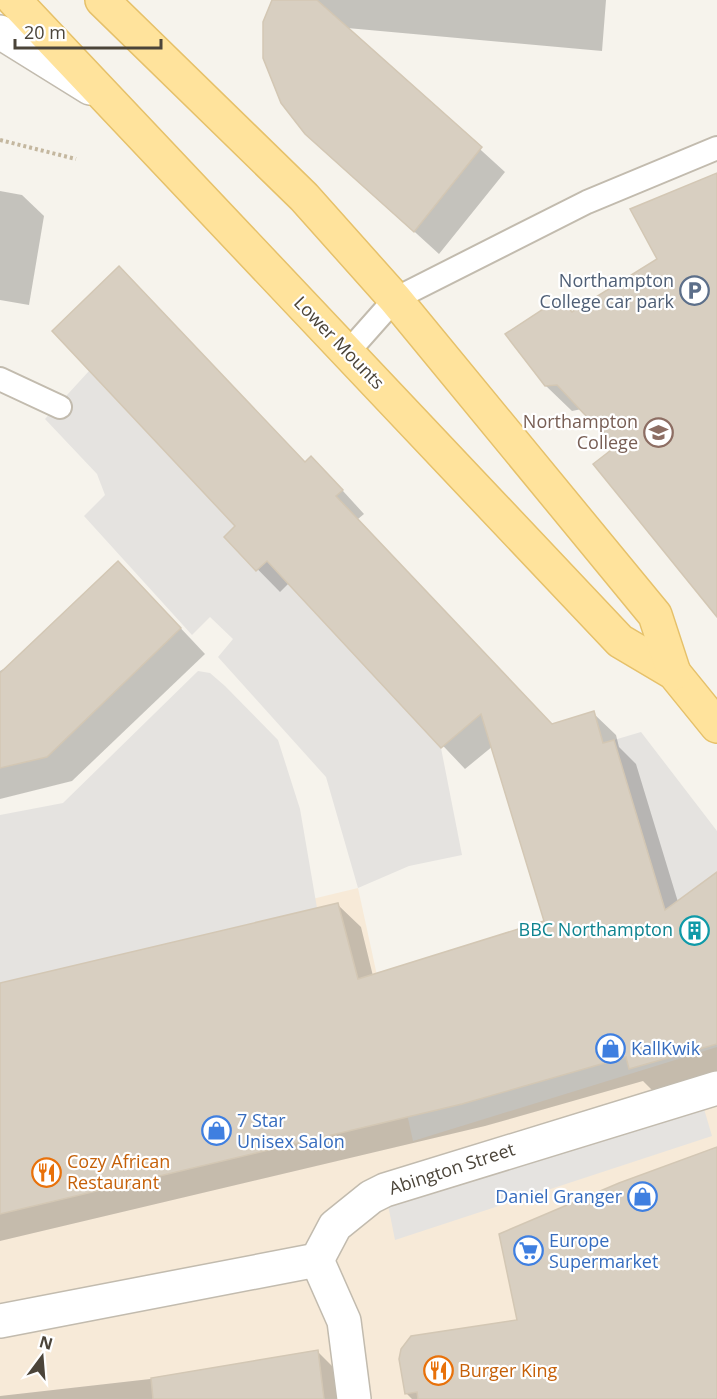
<svg xmlns="http://www.w3.org/2000/svg" width="717" height="1399" font-family="'Open Sans',sans-serif">
<rect width="100%" height="100%" fill="#f6f3ec"/>
<path fill="#f7ead8" d="M 358,888 L 413,1141 L 717,1047 L 717,1399 L 0,1399 L 0,974 Z"/>
<g fill="#e5e3e0">
<path d="M 89,371 L 235,526 L 224,537 L 256,571 L 267,561 L 441,748 L 462,855 L 409,866 L 358,888 L 326,777 L 218,657 L 233,639 L 210,617 L 192,635 L 84,516 L 105,495 L 97,474 L 45,419 Z"/>
<path d="M 198,671 L 210,673 L 225,686 L 278,740 L 300,809 L 317,908 L 0,983 L 0,815 L 63,803 Z"/>
<path d="M 641,732 L 717,831 L 717,872 L 681,898 L 683,904 L 665,909 L 614,740 Z"/>
<path d="M 699,1092 L 712,1136 L 395,1240 L 385,1190 Z"/>
</g>
<g fill="#0003">
<path d="M 274,0 L 606,0 L 602,51 L 347,28 L 505,172 L 439,254 L 306,133 Z"/>
<path d="M 717,174 L 717,610 L 617,448 L 582,409 L 572,411 L 546,386 L 573,314 L 659,260 Z"/>
<path d="M 0,191 L 22,195 L 44,216 L 29,305 L 0,300 Z"/>
<path d="M 305,463 L 333,480 L 364,514 L 358,519 L 553,726 L 593,713 L 616,735 L 619,747 L 636,764 L 678,902 L 717,874 L 717,1073 L 653,1091 L 643,1081 L 485,1126 L 0,1241 L 0,984 L 338,905 L 361,927 L 373,976 L 546,922 L 493,746 L 465,769 L 289,583 L 280,592 L 226,537 Z"/>
<path d="M 143,588 L 205,654 L 72,781 L 0,799 L 0,671 Z"/>
<path d="M 717,1148 L 717,1399 L 412,1399 L 406,1393 L 519,1321 Z"/>
<path d="M 318,1352 L 339,1373 L 342,1399 L 0,1399 L 0,1396 L 159,1378 Z"/>
</g>
<g fill="#d8cfc1" stroke="#d3c7b4" stroke-width="1.5">
<path d="M 272,0 L 317,0 L 482,147 L 414,232 L 305,134 L 281,103 L 263,58 L 263,22 Z"/>
<path d="M 717,173 L 717,617 L 593,464 L 615,447 L 557,385 L 545,386 L 505,334 L 560,298 L 572,312 L 657,259 L 630,209 Z"/>
<path d="M 119,266 L 305,462 L 311,456 L 343,490 L 336,496 L 552,724 L 594,711 L 603,743 L 614,740 L 665,910 L 717,872 L 717,1044 L 629,1069 L 626,1057 L 462,1104 L 0,1214 L 0,983 L 338,903 L 358,979 L 544,921 L 481,714 L 441,748 L 267,561 L 256,571 L 224,537 L 235,526 L 52,331 Z"/>
<path d="M 118,561 L 181,628 L 47,757 L 0,768 L 0,673 Z"/>
<path d="M 717,1147 L 717,1399 L 418,1399 L 417,1392 L 405,1394 L 399,1359 L 401,1349 L 411,1336 L 517,1320 L 499,1234 L 619,1183 Z"/>
<path d="M 318,1350 L 324,1399 L 153,1399 L 151,1378 Z"/>
</g>
<g fill="none" stroke-linecap="round" stroke-linejoin="round">
<defs>
<g id="lane">
<path d="M 348,352 L 395,299 L 587,202 L 717,148"/>
<path d="M 0,379 L 60,407"/>
</g>
<g id="street">
<path d="M 0,32 L 90,88"/>
<path d="M 317,1260 L 344,1321 L 354,1399"/>
<path d="M 0,1321 L 317,1260 L 335,1226 L 371,1197 L 385,1190 L 717,1088"/>
</g>
<g id="primary">
<path d="M 14,0 L 620,641 L 674,673 L 717,726"/>
<path d="M 102,0 L 304,197 L 395,299 L 655,615 L 674,673"/>
</g>
</defs>
<use href="#lane" stroke="#c2bbae" stroke-width="26"/>
<use href="#street" stroke="#c2bbae" stroke-width="36"/>
<use href="#primary" stroke="#e6c16a" stroke-width="36"/>
<path stroke="#c4b79f" stroke-width="4" stroke-dasharray="3 3" stroke-linecap="butt" d="M 0,140 L 76,159"/>
<use href="#lane" stroke="#fff" stroke-width="22"/>
<use href="#street" stroke="#fff" stroke-width="33"/>
<use href="#primary" stroke="#ffe39c" stroke-width="33"/>
</g>
<defs>
<symbol id="parking-ring" viewBox="-11 -11 22 22"><circle r="9.5" fill="#fff" stroke="#5c6f8a" stroke-width="1.5"/><path d="M-3.5-5.5H1a3.5 3.5 0 0 1 0 7H-1V5.5H-3.5ZM-1-3.4V-.6H.8a1.4 1.4 0 0 0 0-2.8Z" fill="#5c6f8a"/></symbol>
<symbol id="university-ring" viewBox="-11 -11 22 22"><circle r="9.5" fill="#fff" stroke="#8d6e63" stroke-width="1.5"/><path d="M0-5L7-2L0 1L-7-2ZM-4 1L0 2.5L4 1V4Q0 6-4 4Z" fill="#8d6e63"/></symbol>
<symbol id="building-ring" viewBox="-11 -11 22 22"><circle r="9.5" fill="#fff" stroke="#0f9aa8" stroke-width="1.5"/><path d="M-4-6H4V6H1V3H-1V6H-4ZM-2.5-4.3h1.7v1.8h-1.7ZM.8-4.3h1.7v1.8H.8ZM-2.5-1h1.7V.8h-1.7ZM.8-1h1.7V.8H.8Z" fill="#0f9aa8"/></symbol>
<symbol id="shop-ring" viewBox="-11 -11 22 22"><circle r="9.5" fill="#fff" stroke="#3f7fe0" stroke-width="1.5"/><path d="M-5-2.5h2.3a2.7 3.5 0 0 1 5.4 0H5L5.5 6h-11ZM-1.5-2.5h3a1.5 2.3 0 0 0-3 0Z" fill="#3f7fe0"/></symbol>
<symbol id="restaurant-ring" viewBox="-11 -11 22 22"><circle r="9.5" fill="#fff" stroke="#e8710a" stroke-width="1.5"/><path d="M-5-6h1v4h1v-4h1v4h1v-4h1v5L-1.5 .5V6h-2V.5L-5-1ZM5-6V6H3V1.5H1.5Q1.5-4 5-6Z" fill="#e8710a"/></symbol>
<symbol id="supermarket-ring" viewBox="-11 -11 22 22"><circle r="9.5" fill="#fff" stroke="#3f7fe0" stroke-width="1.5"/><path d="M-6-5.5h2.5l.6 2H6L4.5 2H-2.5L-4.4-4H-6ZM-1.5 3.2a1.3 1.3 0 1 0 .1 0ZM3 3.2a1.3 1.3 0 1 0 .1 0Z" fill="#3f7fe0"/></symbol>
</defs>
<g fill-rule="evenodd">
<use href="#parking-ring" x="678" y="274" width="33" height="33"/>
<use href="#university-ring" x="642" y="416" width="33" height="33"/>
<use href="#building-ring" x="678" y="914" width="33" height="33"/>
<use href="#shop-ring" x="594" y="1032" width="33" height="33"/>
<use href="#shop-ring" x="200" y="1114" width="33" height="33"/>
<use href="#restaurant-ring" x="30" y="1156" width="33" height="33"/>
<use href="#shop-ring" x="626" y="1180" width="33" height="33"/>
<use href="#supermarket-ring" x="512" y="1234" width="33" height="33"/>
<use href="#restaurant-ring" x="422" y="1354" width="33" height="33"/>
</g>
<g text-anchor="middle" stroke-width="4.5" stroke-linejoin="round" paint-order="stroke">
<g font-size="18" fill="#4e5e75" stroke="#fff" text-anchor="end">
<text x="674" y="287">Northampton<tspan x="674" dy="21">College car park</tspan></text>
</g>
<g font-size="18" fill="#4b4439" stroke="#fff">
<text transform="translate(339 343) rotate(46)" y="6">Lower Mounts</text>
<text transform="translate(452 1169) rotate(-18)" y="6">Abington Street</text>
</g>
<g font-size="18" fill="#785e54" stroke="#fff" text-anchor="end">
<text x="638" y="428">Northampton<tspan x="638" dy="21">College</tspan></text>
</g>
<g font-size="18" fill="#0d838f" stroke="#fff" text-anchor="end">
<text x="673" y="936">BBC Northampton</text>
</g>
<g font-size="18" fill="#366cbe" stroke="#fff" text-anchor="start">
<text x="631" y="1055">KallKwik</text>
<text x="237" y="1127">7 Star<tspan x="237" dy="21">Unisex Salon</tspan></text>
<text x="622" y="1203" text-anchor="end">Daniel Granger</text>
<text x="549" y="1247">Europe<tspan x="549" dy="21">Supermarket</tspan></text>
</g>
<g font-size="18" fill="#c56008" stroke="#fff" text-anchor="start">
<text x="67" y="1168">Cozy African<tspan x="67" dy="21">Restaurant</tspan></text>
<text x="459" y="1377">Burger King</text>
</g>
</g>
<g transform="translate(42 1357) rotate(16)" stroke="#ffffff" stroke-width="4.5" paint-order="stroke">
<path d="M0-4.5L10 22L0 15L-10 22Z" fill="#4b4439"/>
<text y="-9" font-size="16" font-weight="bold" text-anchor="middle" fill="#4b4439">N</text>
</g>
<path d="M15 39v9h146v-9" fill="none" stroke="#4b4439" stroke-width="3"/>
<text x="24" y="39" font-size="18" fill="#4b4439" stroke="#ffffff" stroke-width="4.5" paint-order="stroke">20 m</text>
</svg>
